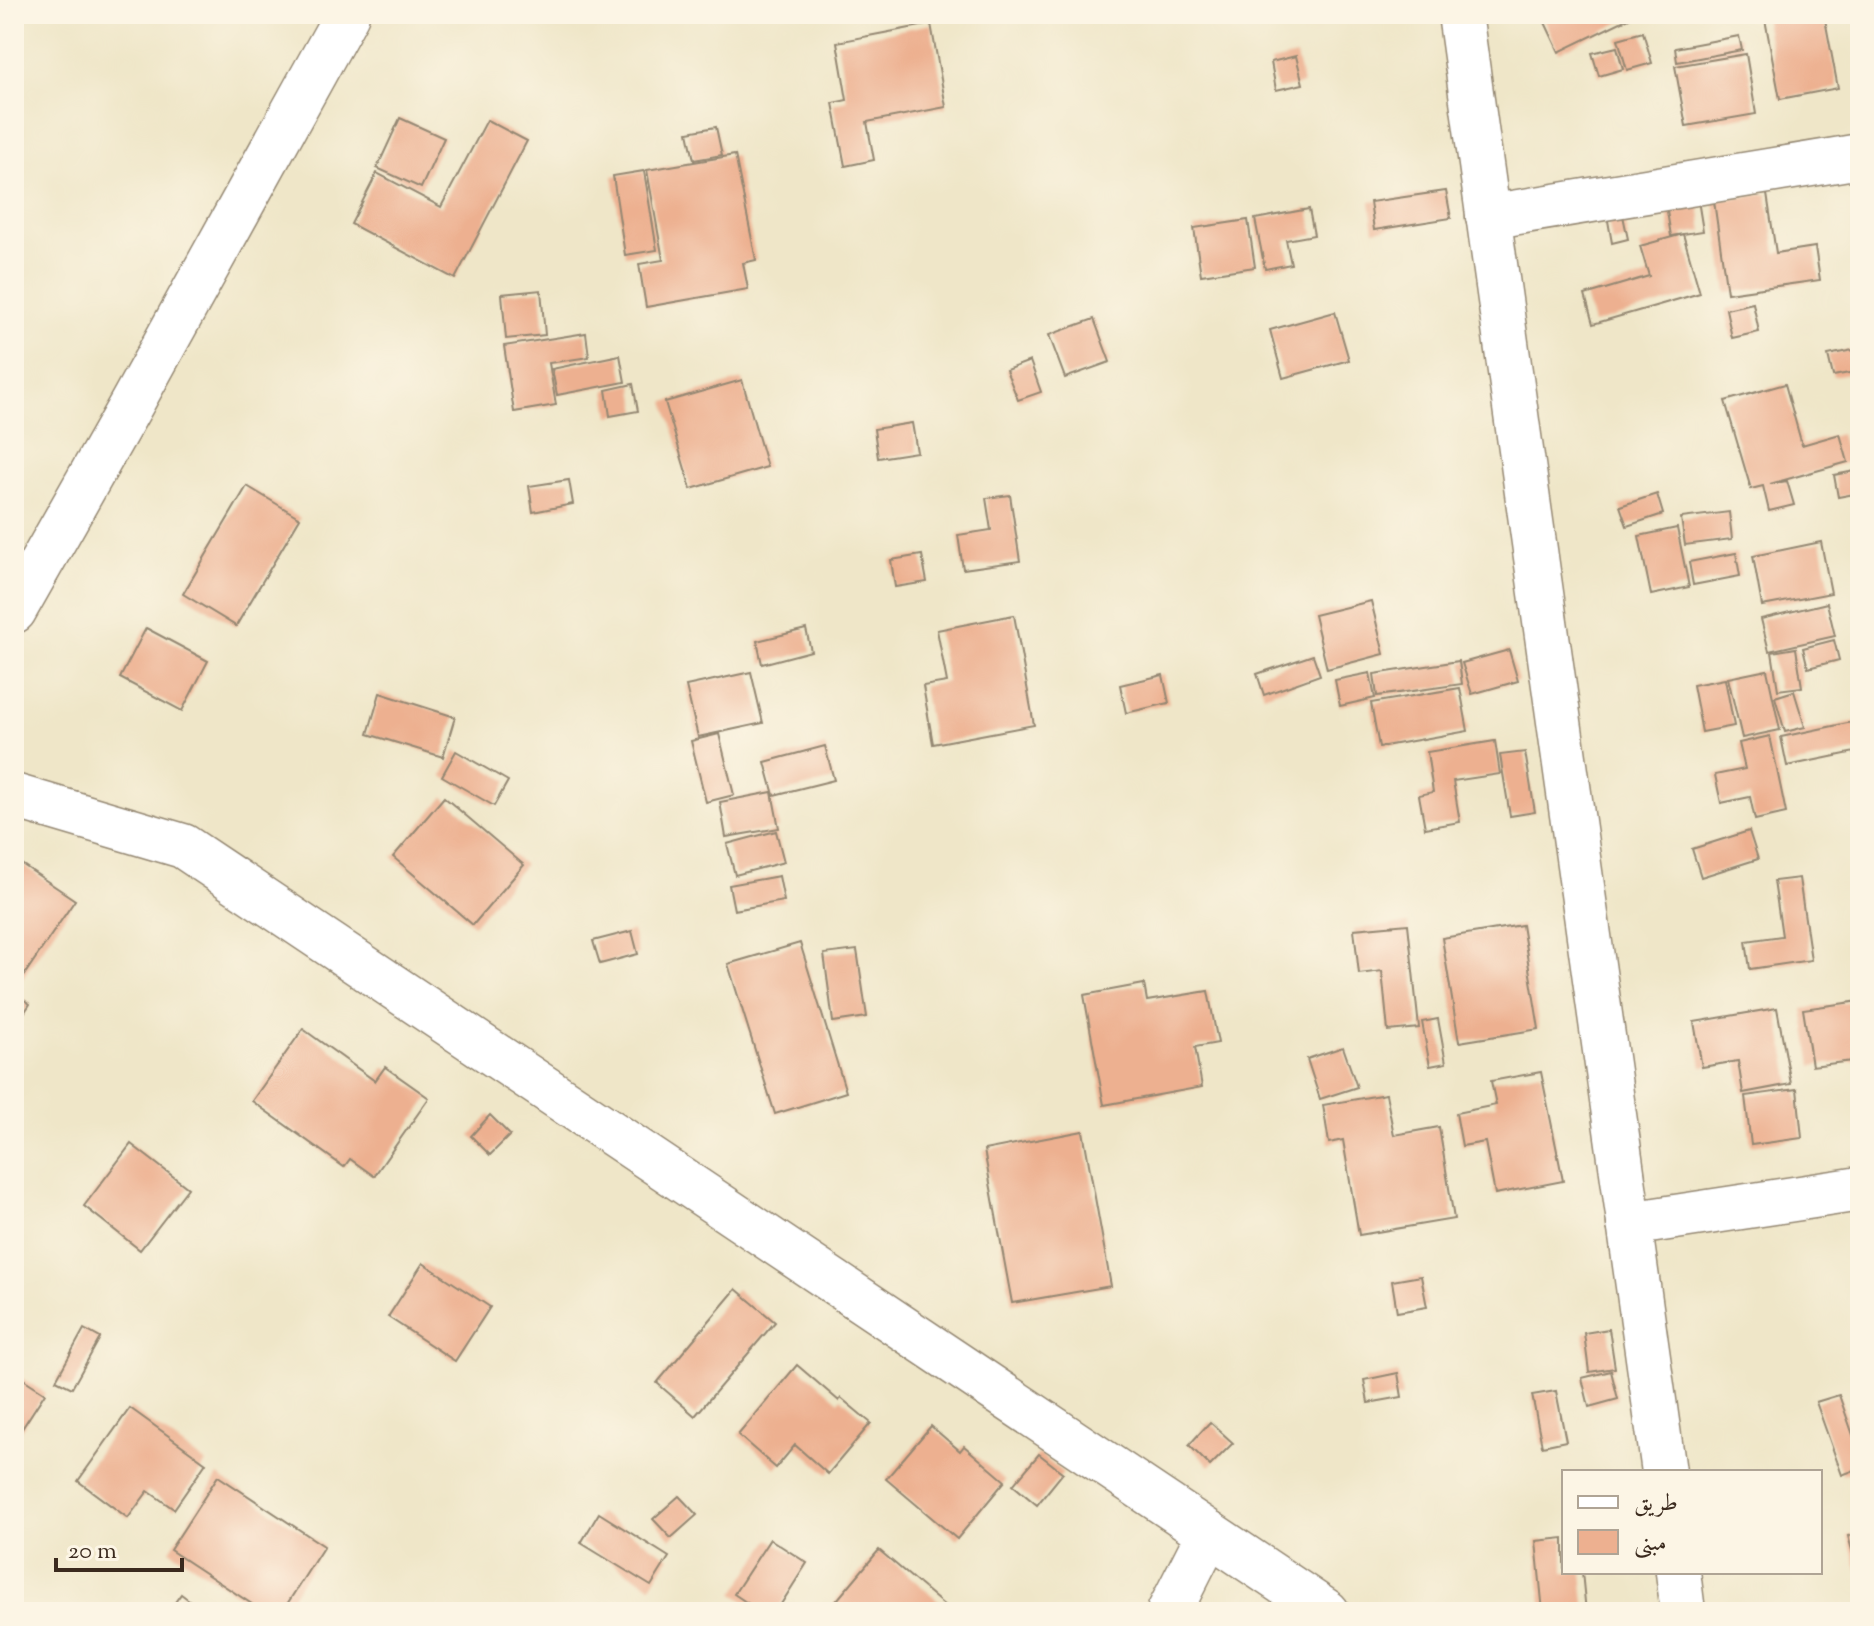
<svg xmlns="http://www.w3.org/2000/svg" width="1874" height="1626" font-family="'Sorts Mill Goudy',Amiri,serif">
<rect width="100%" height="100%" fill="#fcf5e5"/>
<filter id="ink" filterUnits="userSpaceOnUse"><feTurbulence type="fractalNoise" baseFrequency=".0125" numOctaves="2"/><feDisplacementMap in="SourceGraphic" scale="16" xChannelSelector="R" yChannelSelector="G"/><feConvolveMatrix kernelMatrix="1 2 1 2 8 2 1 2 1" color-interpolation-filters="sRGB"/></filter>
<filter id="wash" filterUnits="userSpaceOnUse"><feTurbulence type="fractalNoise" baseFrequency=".006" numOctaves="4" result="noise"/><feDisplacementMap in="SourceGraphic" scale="32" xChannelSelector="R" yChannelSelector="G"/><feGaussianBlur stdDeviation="1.8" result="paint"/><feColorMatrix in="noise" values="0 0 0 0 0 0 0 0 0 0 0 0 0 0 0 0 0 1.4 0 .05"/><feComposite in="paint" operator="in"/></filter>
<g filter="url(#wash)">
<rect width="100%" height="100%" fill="#efe6c8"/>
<g id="blocks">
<g fill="#edb090">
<path d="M 1541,14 L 1627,14 L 1629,18 L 1559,52 Z"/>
<path d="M 1764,14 L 1824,14 L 1838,88 L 1780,99 Z"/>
<path d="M 931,24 L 946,107 L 867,122 L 874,160 L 845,166 L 833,103 L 847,100 L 837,42 Z"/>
<path d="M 1643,32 L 1652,63 L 1627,70 L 1618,39 Z"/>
<path d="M 1739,36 L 1742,50 L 1677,62 L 1675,48 Z"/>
<path d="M 1617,47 L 1623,69 L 1599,76 L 1592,53 Z"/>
<path d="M 1746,54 L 1756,114 L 1686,126 L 1675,66 Z"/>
<path d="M 1296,56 L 1303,84 L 1276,90 L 1271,62 Z"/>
<path d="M 400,118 L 444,138 L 421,188 L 377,168 Z"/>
<path d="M 487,120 L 527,141 L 455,279 L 351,224 L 377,173 L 441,207 Z"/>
<path d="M 716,127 L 722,155 L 694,160 L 688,132 Z"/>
<path d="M 735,155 L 756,260 L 743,263 L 748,289 L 646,307 L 639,264 L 663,260 L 647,170 Z"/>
<path d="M 644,171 L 657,250 L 625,255 L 613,176 Z"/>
<path d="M 1446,191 L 1451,218 L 1374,230 L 1370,202 Z"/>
<path d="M 1767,194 L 1776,253 L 1815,247 L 1820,280 L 1727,293 L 1714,201 Z"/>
<path d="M 1698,200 L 1703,231 L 1683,234 L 1700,293 L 1593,324 L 1585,295 L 1649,276 L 1640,246 L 1683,234 L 1671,236 L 1666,205 Z"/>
<path d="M 1309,209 L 1314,235 L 1286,240 L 1291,264 L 1265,269 L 1255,219 Z"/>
<path d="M 1622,211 L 1628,239 L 1612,243 L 1607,215 Z"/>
<path d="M 1248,220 L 1255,267 L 1201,275 L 1194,228 Z"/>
<path d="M 541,290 L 545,335 L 506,339 L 502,294 Z"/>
<path d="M 1753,303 L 1759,332 L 1732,338 L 1726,309 Z"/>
<path d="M 1335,312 L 1349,360 L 1283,378 L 1270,330 Z"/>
<path d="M 1094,319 L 1110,362 L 1065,378 L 1049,335 Z"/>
<path d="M 586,333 L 589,357 L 549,363 L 556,405 L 514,412 L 504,346 Z"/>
<path d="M 1858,349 L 1860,371 L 1833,376 L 1828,355 Z"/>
<path d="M 620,355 L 625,382 L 557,395 L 552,369 Z"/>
<path d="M 1030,361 L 1041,392 L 1018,400 L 1006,370 Z"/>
<path d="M 742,380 L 767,467 L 691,489 L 665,402 Z"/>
<path d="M 633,384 L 638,411 L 610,416 L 606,390 Z"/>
<path d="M 1785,384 L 1802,445 L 1840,434 L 1848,462 L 1770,484 L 1787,481 L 1794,505 L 1769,511 L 1763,486 L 1751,489 L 1725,401 Z"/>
<path d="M 912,423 L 917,452 L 878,458 L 874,429 Z"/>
<path d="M 1860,470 L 1860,493 L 1838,497 L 1834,475 Z"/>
<path d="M 569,480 L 573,504 L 533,512 L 529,486 Z"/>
<path d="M 247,486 L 300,518 L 236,626 L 183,594 Z"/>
<path d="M 1657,494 L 1663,514 L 1627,526 L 1620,506 Z"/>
<path d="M 1010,495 L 1020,561 L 963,569 L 958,535 L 991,530 L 986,498 Z"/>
<path d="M 1729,512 L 1732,539 L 1685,545 L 1681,518 Z"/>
<path d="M 1677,528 L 1689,587 L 1651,595 L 1639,536 Z"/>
<path d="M 1821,542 L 1831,593 L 1762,606 L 1753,556 Z"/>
<path d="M 1736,553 L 1740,576 L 1693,585 L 1689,562 Z"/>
<path d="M 922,555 L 927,582 L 895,587 L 891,560 Z"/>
<path d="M 1371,601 L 1384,654 L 1327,669 L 1314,615 Z"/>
<path d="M 1827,603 L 1835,636 L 1769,651 L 1761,619 Z"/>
<path d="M 1014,615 L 1034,725 L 933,744 L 923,686 L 947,682 L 937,630 Z"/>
<path d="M 146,628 L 208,661 L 182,711 L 120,678 Z"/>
<path d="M 806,629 L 811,651 L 762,664 L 757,641 Z"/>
<path d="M 1834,640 L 1839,660 L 1808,668 L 1803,648 Z"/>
<path d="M 1796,648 L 1802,687 L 1778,690 L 1772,652 Z"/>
<path d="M 1509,650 L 1518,681 L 1472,694 L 1462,663 Z"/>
<path d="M 1313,655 L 1320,675 L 1264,695 L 1257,674 Z"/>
<path d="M 1459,661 L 1462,684 L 1377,696 L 1374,674 Z"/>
<path d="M 1767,670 L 1780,730 L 1742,738 L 1728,678 Z"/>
<path d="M 751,672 L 763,723 L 698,737 L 686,686 Z"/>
<path d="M 1370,673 L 1375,698 L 1340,706 L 1335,680 Z"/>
<path d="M 1163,675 L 1169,703 L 1126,713 L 1120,685 Z"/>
<path d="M 1725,679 L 1734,726 L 1702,732 L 1693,685 Z"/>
<path d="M 1460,688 L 1468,731 L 1379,747 L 1371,703 Z"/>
<path d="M 1794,691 L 1805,727 L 1785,732 L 1775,697 Z"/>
<path d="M 380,693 L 455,717 L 443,757 L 368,734 Z"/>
<path d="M 1857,721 L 1860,734 L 1860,751 L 1787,766 L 1781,737 Z"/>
<path d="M 719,734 L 734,795 L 706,802 L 691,741 Z"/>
<path d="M 1770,736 L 1786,813 L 1755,820 L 1750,797 L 1721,803 L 1715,775 L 1745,769 L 1739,743 Z"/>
<path d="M 1495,741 L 1500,774 L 1453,781 L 1460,822 L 1425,828 L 1419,795 L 1433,792 L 1427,752 Z"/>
<path d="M 825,746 L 834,780 L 774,795 L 765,762 Z"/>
<path d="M 456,751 L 508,781 L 494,806 L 442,776 Z"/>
<path d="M 1525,752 L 1535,812 L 1510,816 L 1500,755 Z"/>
<path d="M 772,792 L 779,828 L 726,837 L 720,802 Z"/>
<path d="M 444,797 L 524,865 L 473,925 L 393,857 Z"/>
<path d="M 776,831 L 784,862 L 735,875 L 727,844 Z"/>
<path d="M 1749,831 L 1758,859 L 1701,877 L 1692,849 Z"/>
<path d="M 14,859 L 75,900 L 14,990 Z"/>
<path d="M 779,876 L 784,901 L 734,910 L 729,885 Z"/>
<path d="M 1799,878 L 1811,960 L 1750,969 L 1746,941 L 1782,936 L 1774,881 Z"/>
<path d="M 1408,924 L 1419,1028 L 1388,1031 L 1382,971 L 1359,974 L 1354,929 Z"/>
<path d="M 1522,925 L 1539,1029 L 1459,1042 L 1442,938 Z"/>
<path d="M 632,931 L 638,954 L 600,964 L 593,941 Z"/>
<path d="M 800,943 L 846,1092 L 775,1114 L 728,964 Z"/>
<path d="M 857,950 L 867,1017 L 833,1022 L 824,954 Z"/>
<path d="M 1144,984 L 1147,1001 L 1208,991 L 1218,1043 L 1195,1047 L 1202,1087 L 1104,1105 L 1084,995 Z"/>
<path d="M 14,993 L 30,1004 L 14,1028 Z"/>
<path d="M 1860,1001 L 1860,1060 L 1812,1066 L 1803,1009 Z"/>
<path d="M 1777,1008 L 1791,1084 L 1743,1093 L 1738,1061 L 1702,1067 L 1694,1022 Z"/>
<path d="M 1438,1019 L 1446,1063 L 1430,1066 L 1422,1022 Z"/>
<path d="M 303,1029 L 375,1081 L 385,1067 L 429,1098 L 374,1176 L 350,1159 L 344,1167 L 252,1101 Z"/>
<path d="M 1343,1047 L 1357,1087 L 1320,1099 L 1307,1059 Z"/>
<path d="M 1541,1072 L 1563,1181 L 1495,1194 L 1485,1142 L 1462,1146 L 1456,1113 L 1496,1105 L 1491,1081 Z"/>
<path d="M 1797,1089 L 1802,1138 L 1751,1145 L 1745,1096 Z"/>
<path d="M 1386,1094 L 1394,1135 L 1439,1127 L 1454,1219 L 1359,1235 L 1343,1140 L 1329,1143 L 1323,1105 Z"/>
<path d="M 490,1115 L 510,1135 L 490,1155 L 471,1136 Z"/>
<path d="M 1083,1131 L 1111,1286 L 1012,1303 L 984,1150 Z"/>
<path d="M 131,1144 L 188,1188 L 140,1250 L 84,1206 Z"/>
<path d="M 423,1263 L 490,1307 L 455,1361 L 388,1317 Z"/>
<path d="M 1421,1276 L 1427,1307 L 1397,1312 L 1392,1281 Z"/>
<path d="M 736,1289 L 775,1322 L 695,1416 L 657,1383 Z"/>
<path d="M 84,1329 L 100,1338 L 72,1388 L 56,1380 Z"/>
<path d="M 1609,1329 L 1615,1368 L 1589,1372 L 1584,1333 Z"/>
<path d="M 797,1365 L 839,1401 L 841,1398 L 871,1423 L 828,1474 L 795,1445 L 776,1468 L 738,1435 Z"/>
<path d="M 1611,1371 L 1618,1399 L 1589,1407 L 1582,1378 Z"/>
<path d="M 14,1373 L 45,1393 L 14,1441 Z"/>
<path d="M 1398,1373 L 1402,1397 L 1368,1403 L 1364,1380 Z"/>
<path d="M 1556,1391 L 1566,1441 L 1542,1446 L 1532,1395 Z"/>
<path d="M 1839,1395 L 1860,1455 L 1860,1468 L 1842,1475 L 1816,1402 Z"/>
<path d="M 130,1408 L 206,1463 L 174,1509 L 148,1491 L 128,1518 L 78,1481 Z"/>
<path d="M 1210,1422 L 1233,1443 L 1210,1466 L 1189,1445 Z"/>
<path d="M 931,1426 L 960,1451 L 964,1446 L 1005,1481 L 957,1539 L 886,1479 Z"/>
<path d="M 1039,1454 L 1063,1473 L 1037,1505 L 1013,1485 Z"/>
<path d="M 218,1476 L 324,1546 L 282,1612 L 264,1612 L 170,1550 Z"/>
<path d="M 679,1496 L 697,1515 L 671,1538 L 653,1519 Z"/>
<path d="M 599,1513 L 669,1557 L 651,1586 L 581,1543 Z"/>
<path d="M 1860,1532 L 1860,1575 L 1859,1575 L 1848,1536 Z"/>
<path d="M 1564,1538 L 1564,1572 L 1582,1572 L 1586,1612 L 1543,1612 L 1536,1541 Z"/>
<path d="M 770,1539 L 807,1563 L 776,1612 L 761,1612 L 734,1594 Z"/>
<path d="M 879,1550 L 952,1612 L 827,1612 Z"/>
<path d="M 181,1594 L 205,1612 L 168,1612 Z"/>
</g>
</g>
</g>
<g filter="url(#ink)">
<use href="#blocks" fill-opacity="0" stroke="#958873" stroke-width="2"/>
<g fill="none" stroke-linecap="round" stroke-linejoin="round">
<defs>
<g id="minor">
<path d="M 1460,14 L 1664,1472"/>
<path d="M 1488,217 L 1860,156"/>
<path d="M 14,611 L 132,403 L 347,14"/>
<path d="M 14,796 L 183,846 L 1327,1612"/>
<path d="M 1629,1224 L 1860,1189"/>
<path d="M 1678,1572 L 1683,1612"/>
<path d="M 1169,1612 L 1209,1533"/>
</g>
</defs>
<use href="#minor" stroke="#958873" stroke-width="47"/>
<use href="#minor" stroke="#fff" stroke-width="44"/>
</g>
</g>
<rect width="1874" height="1626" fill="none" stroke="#fcf5e5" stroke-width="48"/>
<rect x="1562" y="1470" width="260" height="104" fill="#fcf5e5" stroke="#afa495" stroke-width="2"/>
<rect x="1578" y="1496" width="40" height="12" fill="#ffffff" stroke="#afa495" stroke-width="2"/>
<text x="1634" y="1510" font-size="24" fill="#3b2a1e">طريق</text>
<rect x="1578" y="1530" width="40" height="24" fill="#edb090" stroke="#afa495" stroke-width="2"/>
<text x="1634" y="1550" font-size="24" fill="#3b2a1e">مبنى</text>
<path d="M56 1558v12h126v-12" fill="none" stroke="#3b2a1e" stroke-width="4"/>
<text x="68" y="1558" font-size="24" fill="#3b2a1e" stroke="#fcf5e5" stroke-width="6" paint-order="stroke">20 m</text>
</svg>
